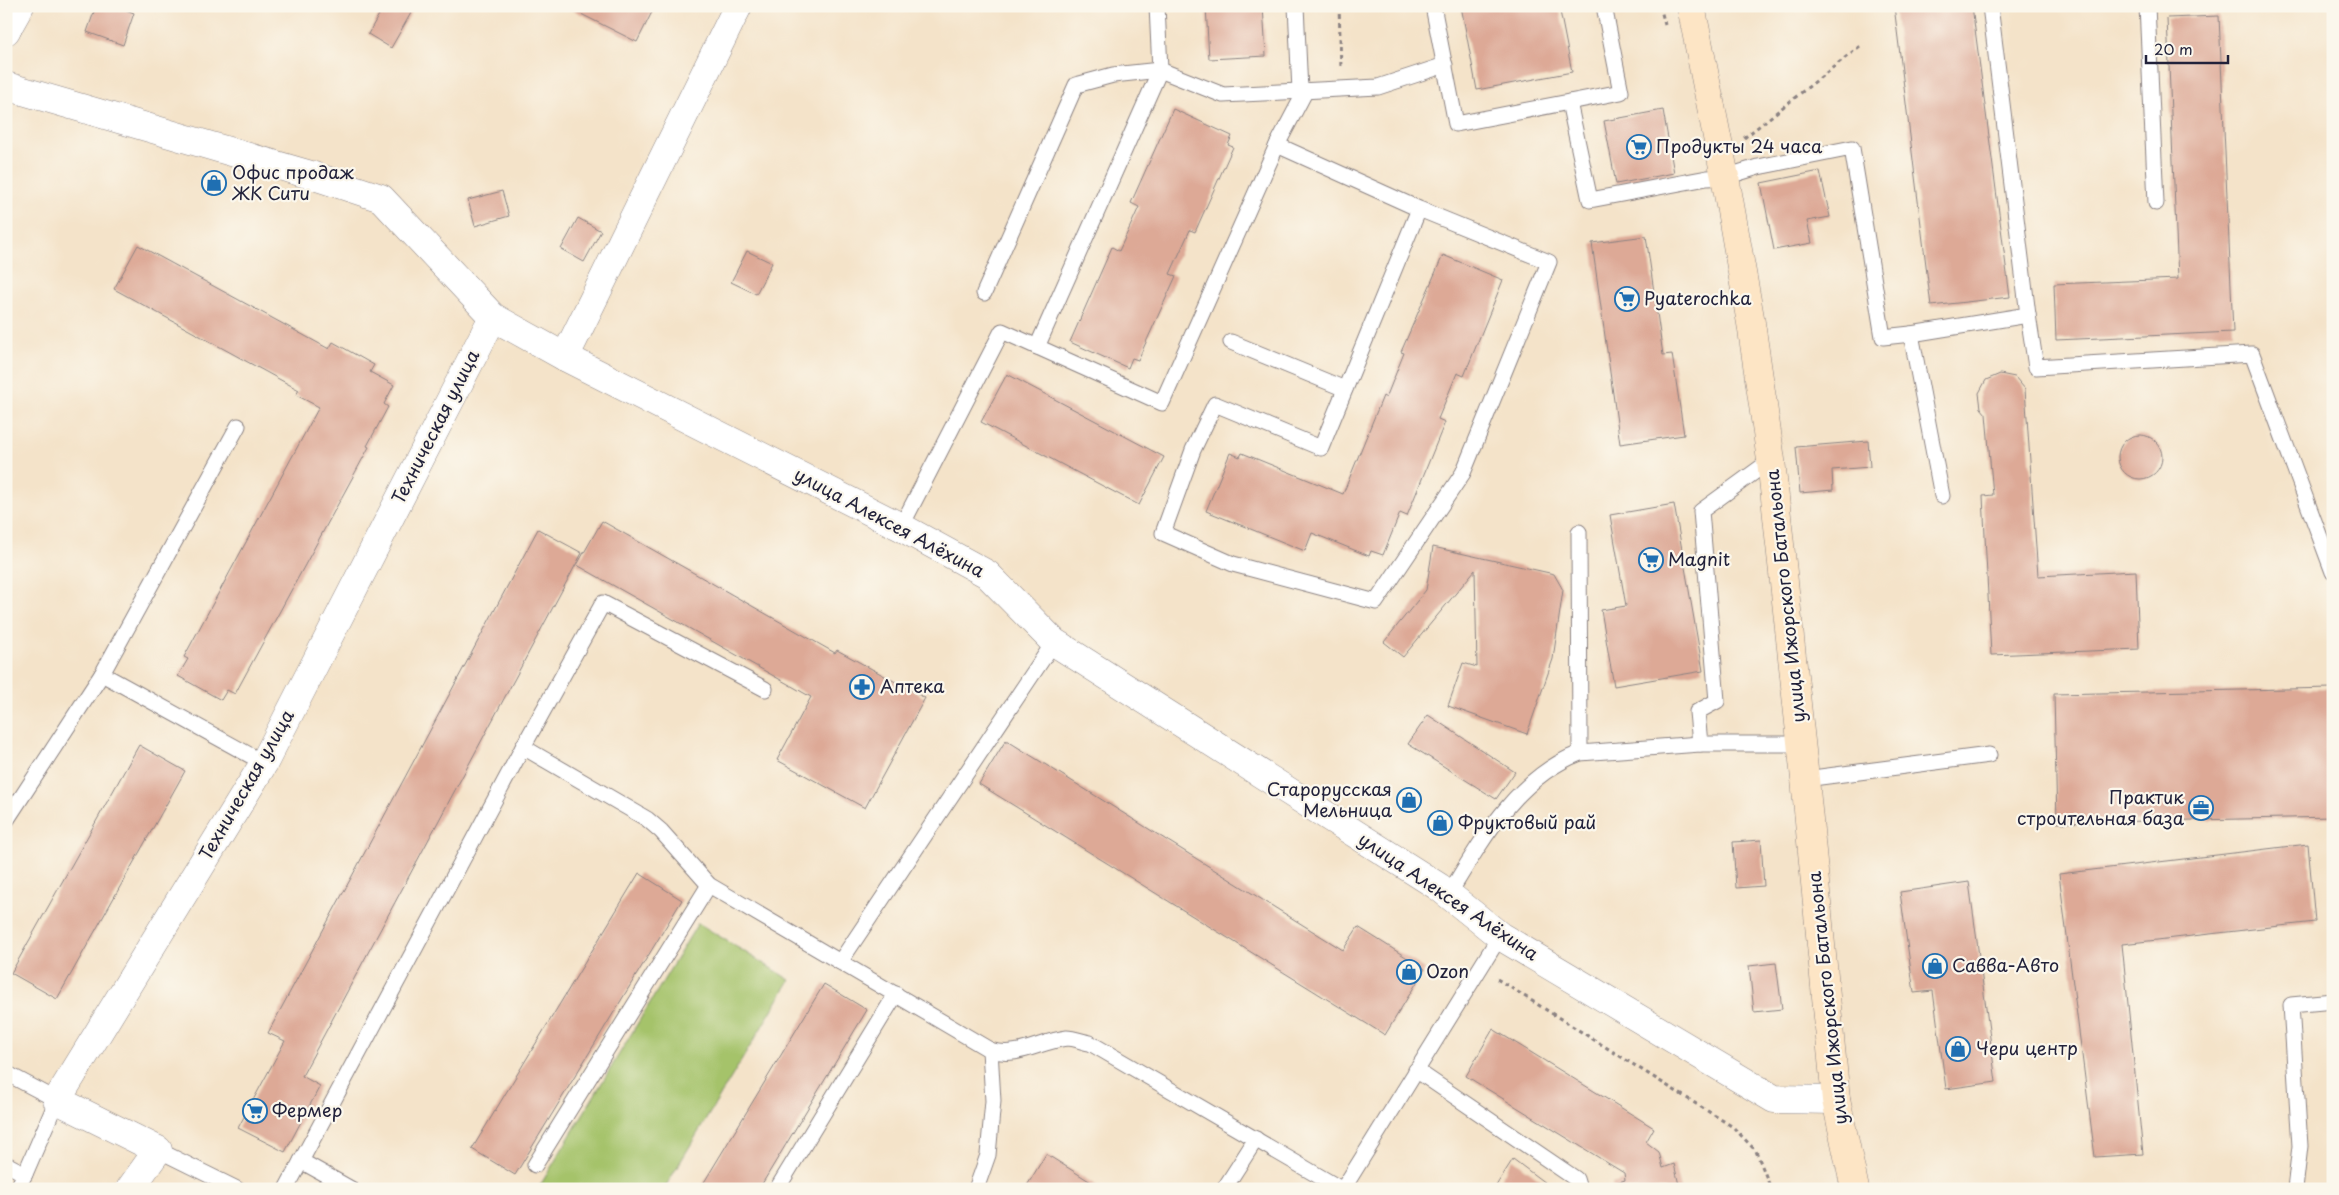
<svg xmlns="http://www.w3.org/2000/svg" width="2339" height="1195" font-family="'Playpen Sans',sans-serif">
<rect width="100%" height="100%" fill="#fbf7ec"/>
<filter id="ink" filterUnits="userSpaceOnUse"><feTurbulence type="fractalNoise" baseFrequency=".02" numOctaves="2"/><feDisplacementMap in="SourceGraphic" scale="10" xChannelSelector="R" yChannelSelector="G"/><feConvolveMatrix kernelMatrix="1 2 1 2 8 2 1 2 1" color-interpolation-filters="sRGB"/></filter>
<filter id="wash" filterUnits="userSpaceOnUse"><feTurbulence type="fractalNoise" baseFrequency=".0096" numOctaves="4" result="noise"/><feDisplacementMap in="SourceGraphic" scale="20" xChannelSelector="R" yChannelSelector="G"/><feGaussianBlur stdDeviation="1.12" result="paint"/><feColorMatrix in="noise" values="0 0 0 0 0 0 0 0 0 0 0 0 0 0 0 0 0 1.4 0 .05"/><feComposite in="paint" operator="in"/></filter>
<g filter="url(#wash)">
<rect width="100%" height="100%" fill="#f4e3c9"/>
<path fill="#a5c36b" stroke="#647253" d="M 698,923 L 790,980 L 664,1189 L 538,1189 Z"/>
<g id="blocks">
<g fill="#dda996">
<path d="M 96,6 L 116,6 L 134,13 L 123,45 L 87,32 Z"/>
<path d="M 384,6 L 415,6 L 391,48 L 368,34 Z"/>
<path d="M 565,6 L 655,6 L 637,42 Z"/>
<path d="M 1206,6 L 1263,6 L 1266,56 L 1209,59 Z"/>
<path d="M 1461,6 L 1559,6 L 1572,72 L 1477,90 Z"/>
<path d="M 1894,6 L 1972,6 L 2010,297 L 1931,306 Z"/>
<path d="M 2219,16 L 2233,332 L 2056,340 L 2054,284 L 2178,279 L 2167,18 Z"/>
<path d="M 1173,109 L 1232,136 L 1228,145 L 1233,147 L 1195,232 L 1190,230 L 1170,274 L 1176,276 L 1138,360 L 1132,358 L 1128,368 L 1070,342 L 1112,247 L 1119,251 L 1139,207 L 1131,203 Z"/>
<path d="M 1663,110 L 1674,173 L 1616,184 L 1604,121 Z"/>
<path d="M 1820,171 L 1830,217 L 1807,221 L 1812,243 L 1774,250 L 1761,183 Z"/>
<path d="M 502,191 L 509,216 L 475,226 L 468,200 Z"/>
<path d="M 578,218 L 601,231 L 584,262 L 561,249 Z"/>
<path d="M 1646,236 L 1663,355 L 1672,354 L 1684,435 L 1620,444 L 1592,243 Z"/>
<path d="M 138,245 L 329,349 L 333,342 L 374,365 L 370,372 L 394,385 L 384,404 L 388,407 L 367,446 L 369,447 L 235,694 L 227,690 L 221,700 L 178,676 L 188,659 L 184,657 L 319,407 L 296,395 L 299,390 L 114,289 Z"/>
<path d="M 747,251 L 772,263 L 756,294 L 731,282 Z"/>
<path d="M 1443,255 L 1503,280 L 1464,376 L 1457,373 L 1438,419 L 1445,422 L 1407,516 L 1400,513 L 1383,555 L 1371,551 L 1369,556 L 1312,533 L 1305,551 L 1206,511 L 1230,453 L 1240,457 L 1242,453 L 1343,494 L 1383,396 L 1386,398 L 1404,353 L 1401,352 Z"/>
<path d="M 1007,374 L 1164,457 L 1139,505 L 981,422 Z"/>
<path d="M 2000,374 L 2015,377 L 2025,389 L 2038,576 L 2136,571 L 2139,649 L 1991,655 L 1983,496 L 1993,495 L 1986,414 L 1981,408 L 1979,393 L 1986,380 Z"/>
<circle cx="2140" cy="457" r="22"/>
<path d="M 1868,441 L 1870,467 L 1832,470 L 1833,490 L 1800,493 L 1796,447 Z"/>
<path d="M 1674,504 L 1703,671 L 1614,686 L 1601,610 L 1626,606 L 1610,515 Z"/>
<path d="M 602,521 L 835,653 L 837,650 L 925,698 L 865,808 L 777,760 L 811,697 L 577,565 Z"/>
<path d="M 538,529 L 582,553 L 302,1076 L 320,1086 L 285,1152 L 238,1128 L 285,1041 L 268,1033 Z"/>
<path d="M 1433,547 L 1554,574 L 1563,590 L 1553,659 L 1527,734 L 1448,706 L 1463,663 L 1477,667 L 1475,570 L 1403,657 L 1384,642 L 1426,590 Z"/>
<path d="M 2333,688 L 2333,817 L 2057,823 L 2054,694 Z"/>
<path d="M 1428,715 L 1515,772 L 1496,799 L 1408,744 Z"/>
<path d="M 1006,740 L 1343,950 L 1358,927 L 1425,969 L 1385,1035 L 979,784 Z"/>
<path d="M 139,745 L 185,771 L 57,999 L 11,973 Z"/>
<path d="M 1761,840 L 1764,886 L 1736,888 L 1733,842 Z"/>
<path d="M 2308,844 L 2315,922 L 2122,944 L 2143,1154 L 2095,1157 L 2059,874 Z"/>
<path d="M 639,873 L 682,900 L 515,1175 L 472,1149 Z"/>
<path d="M 1969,882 L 1996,1082 L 1946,1089 L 1933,991 L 1914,993 L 1900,892 Z"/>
<path d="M 1776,963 L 1782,1009 L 1754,1012 L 1749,966 Z"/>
<path d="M 824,984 L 867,1010 L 759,1189 L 700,1189 Z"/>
<path d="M 1493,1029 L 1654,1128 L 1646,1142 L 1659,1152 L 1663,1168 L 1674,1164 L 1680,1189 L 1613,1189 L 1612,1184 L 1625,1180 L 1624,1173 L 1466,1076 Z"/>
<path d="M 1046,1154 L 1102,1189 L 1025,1189 Z"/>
<path d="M 1513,1159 L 1553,1189 L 1494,1189 Z"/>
</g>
</g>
</g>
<g filter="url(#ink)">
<use href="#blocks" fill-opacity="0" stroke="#8b8282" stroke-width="1"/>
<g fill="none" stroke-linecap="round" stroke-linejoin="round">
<defs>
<g id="lane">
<path d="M 1296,6 L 1300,91"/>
<path d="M 1433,6 L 1456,124 L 1621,92 L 1604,6"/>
<path d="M 2147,6 L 2156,203"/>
<path d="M 1569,102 L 1590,200 L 1707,178 L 1725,177 L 1758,167 L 1852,148 L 1883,337 L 1911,334 L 1942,496"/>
<path d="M 1277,145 L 1419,209 L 1549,262 L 1463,473 L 1376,602 L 1233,564 L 1163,533 L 1193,450 L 1215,404 L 1321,448 L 1419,209"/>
<path d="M 984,293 L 1076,85 L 1113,75 L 1160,70 L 1223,95 L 1378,87 L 1445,65"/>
<path d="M 2028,315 L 2036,367 L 2252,354 L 2333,572"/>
<path d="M 1911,334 L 2028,315 L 1990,6"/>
<path d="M 1231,342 L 1345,389"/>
<path d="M 1037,347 L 1160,70 L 1157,6"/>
<path d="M 901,527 L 1002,331 L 1162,403 L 1277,145 L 1306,90"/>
<path d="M 1579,532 L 1580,753"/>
<path d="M 102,674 L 264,763"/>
<path d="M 1700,744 L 1697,712 L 1717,701 L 1701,511 L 1771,460"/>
<path d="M 523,747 L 603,603 L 765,689"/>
<path d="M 1805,779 L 1989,755"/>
<path d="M 6,821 L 102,674 L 238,426"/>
<path d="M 1449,894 C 1482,840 1517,777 1580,753 L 1700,744 L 1802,744"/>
<path d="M 840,962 L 1054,642"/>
<path d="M 1416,1070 L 1576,1179 L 1579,1189"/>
<path d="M 6,1073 L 57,1100 L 25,1174"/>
<path d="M 158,1150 L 237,1189"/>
<path d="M 301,1161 L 351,1189"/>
<path d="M 6,1164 L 25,1174 L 17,1189"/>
<path d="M 535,1165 L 709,885"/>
<path d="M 286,1189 L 523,747 L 647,819 L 661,831 L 709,885 L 990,1050 C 1017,1059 1040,1041 1067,1038 C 1074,1038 1083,1042 1090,1043 L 1341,1189"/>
<path d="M 777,1189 L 896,994"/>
<path d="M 976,1189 L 988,1155 L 993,1101 L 990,1050"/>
<path d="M 1224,1189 L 1256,1139"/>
<path d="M 1343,1189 L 1500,936"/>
<path d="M 2295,1189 L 2300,1146 L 2291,1005 L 2333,1001"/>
</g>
<g id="street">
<path d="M 6,31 L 20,6"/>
<path d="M 6,86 L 314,176 L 381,198 L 493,317 L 565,357 L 901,527 L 987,574 L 1054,642 L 1439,887 L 1500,936 L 1774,1099 L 1836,1100"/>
<path d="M 565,357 L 738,6"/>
<path d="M 130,1189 L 158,1150 L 57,1100 L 264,763 L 493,317"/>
</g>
<path id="secondary" d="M 1691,6 L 1725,177 L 1751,323 L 1771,460 L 1805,779 L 1836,1100 L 1855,1189"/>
</defs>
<use href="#lane" stroke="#8b8282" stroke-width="17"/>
<use href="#street" stroke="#8b8282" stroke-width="29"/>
<use href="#secondary" stroke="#8b8282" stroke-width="29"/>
<g stroke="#8b8282" stroke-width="3" stroke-dasharray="4 4" stroke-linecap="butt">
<path d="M 1339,6 L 1341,68"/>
<path d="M 1660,6 L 1665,25"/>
<path d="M 1744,138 L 1860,46"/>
<path d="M 1497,979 L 1733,1127 L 1756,1151 L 1771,1189"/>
</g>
<use href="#lane" stroke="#fff" stroke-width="15"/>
<use href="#street" stroke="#fff" stroke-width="28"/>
<use href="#secondary" stroke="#fde5c5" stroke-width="28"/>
</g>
</g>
<defs>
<symbol id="supermarket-ring" viewBox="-11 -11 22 22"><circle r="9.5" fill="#fbf7ec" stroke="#1f6fb2" stroke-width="1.5"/><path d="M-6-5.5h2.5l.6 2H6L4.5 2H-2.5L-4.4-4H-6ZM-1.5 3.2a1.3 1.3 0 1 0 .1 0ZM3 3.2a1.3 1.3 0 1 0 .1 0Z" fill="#1f6fb2"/></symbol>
<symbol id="shop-ring" viewBox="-11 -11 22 22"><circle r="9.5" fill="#fbf7ec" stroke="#1f6fb2" stroke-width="1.5"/><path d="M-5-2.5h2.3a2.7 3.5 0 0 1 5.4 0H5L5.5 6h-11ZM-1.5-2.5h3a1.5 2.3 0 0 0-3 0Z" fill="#1f6fb2"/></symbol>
<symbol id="pharmacy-ring" viewBox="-11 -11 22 22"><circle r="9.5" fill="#fbf7ec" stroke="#1f6fb2" stroke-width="1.5"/><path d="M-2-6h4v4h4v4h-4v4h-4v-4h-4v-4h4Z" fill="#1f6fb2"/></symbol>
<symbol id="office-ring" viewBox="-11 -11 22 22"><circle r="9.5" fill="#fbf7ec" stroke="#1f6fb2" stroke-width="1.5"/><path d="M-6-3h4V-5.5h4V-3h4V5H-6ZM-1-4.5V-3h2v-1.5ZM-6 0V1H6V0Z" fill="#1f6fb2"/></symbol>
</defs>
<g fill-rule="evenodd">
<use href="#supermarket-ring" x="1625" y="133" width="28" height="28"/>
<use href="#shop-ring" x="200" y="169" width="28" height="28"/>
<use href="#supermarket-ring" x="1613" y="285" width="28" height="28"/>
<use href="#supermarket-ring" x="1637" y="546" width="28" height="28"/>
<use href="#pharmacy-ring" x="848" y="673" width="28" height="28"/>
<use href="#shop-ring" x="1395" y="786" width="28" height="28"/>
<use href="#office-ring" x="2187" y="794" width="28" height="28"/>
<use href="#shop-ring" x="1426" y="809" width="28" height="28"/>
<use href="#shop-ring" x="1921" y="952" width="28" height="28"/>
<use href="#shop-ring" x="1395" y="958" width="28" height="28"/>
<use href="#shop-ring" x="1944" y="1035" width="28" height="28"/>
<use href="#supermarket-ring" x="241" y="1097" width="28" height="28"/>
</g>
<g text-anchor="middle" stroke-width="4.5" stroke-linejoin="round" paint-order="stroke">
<g font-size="18" fill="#22223b" stroke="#fbf7ec" text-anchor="start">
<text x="1656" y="153">Продукты 24 часа</text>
<text x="232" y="179">Офис продаж<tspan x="232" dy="21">ЖК Сити</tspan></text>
<text x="1644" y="305">Pyaterochka</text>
<text x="1668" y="566">Magnit</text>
<text x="880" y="693">Аптека</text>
<text x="1392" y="796" text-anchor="end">Старорусская<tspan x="1392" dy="21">Мельница</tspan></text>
<text x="2184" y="804" text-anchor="end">Практик<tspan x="2184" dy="21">строительная база</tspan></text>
<text x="1458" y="829">Фруктовый рай</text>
<text x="1952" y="972">Савва-Авто</text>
<text x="1426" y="978">Ozon</text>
<text x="1976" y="1055">Чери центр</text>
<text x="272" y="1117">Фермер</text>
</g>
<g font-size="18" fill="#22223b" stroke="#fbf7ec">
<text transform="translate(436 427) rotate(-63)" y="6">Техническая улица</text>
<text transform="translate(889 523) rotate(28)" y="6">улица Алексея Алёхина</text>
<text transform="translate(1786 596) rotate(-96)" y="6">улица Ижорского Батальона</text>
<text transform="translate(247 785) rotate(-60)" y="6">Техническая улица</text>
<text transform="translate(1448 897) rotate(34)" y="6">улица Алексея Алёхина</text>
<text transform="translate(1828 998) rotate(-96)" y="6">улица Ижорского Батальона</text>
</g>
</g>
<rect width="2339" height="1195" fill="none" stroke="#fbf7ec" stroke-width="25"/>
<path d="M2146 55v8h82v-8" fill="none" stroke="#22223b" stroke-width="2.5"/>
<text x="2154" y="55" font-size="15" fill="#22223b" stroke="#fbf7ec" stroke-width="4" paint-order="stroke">20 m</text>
</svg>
